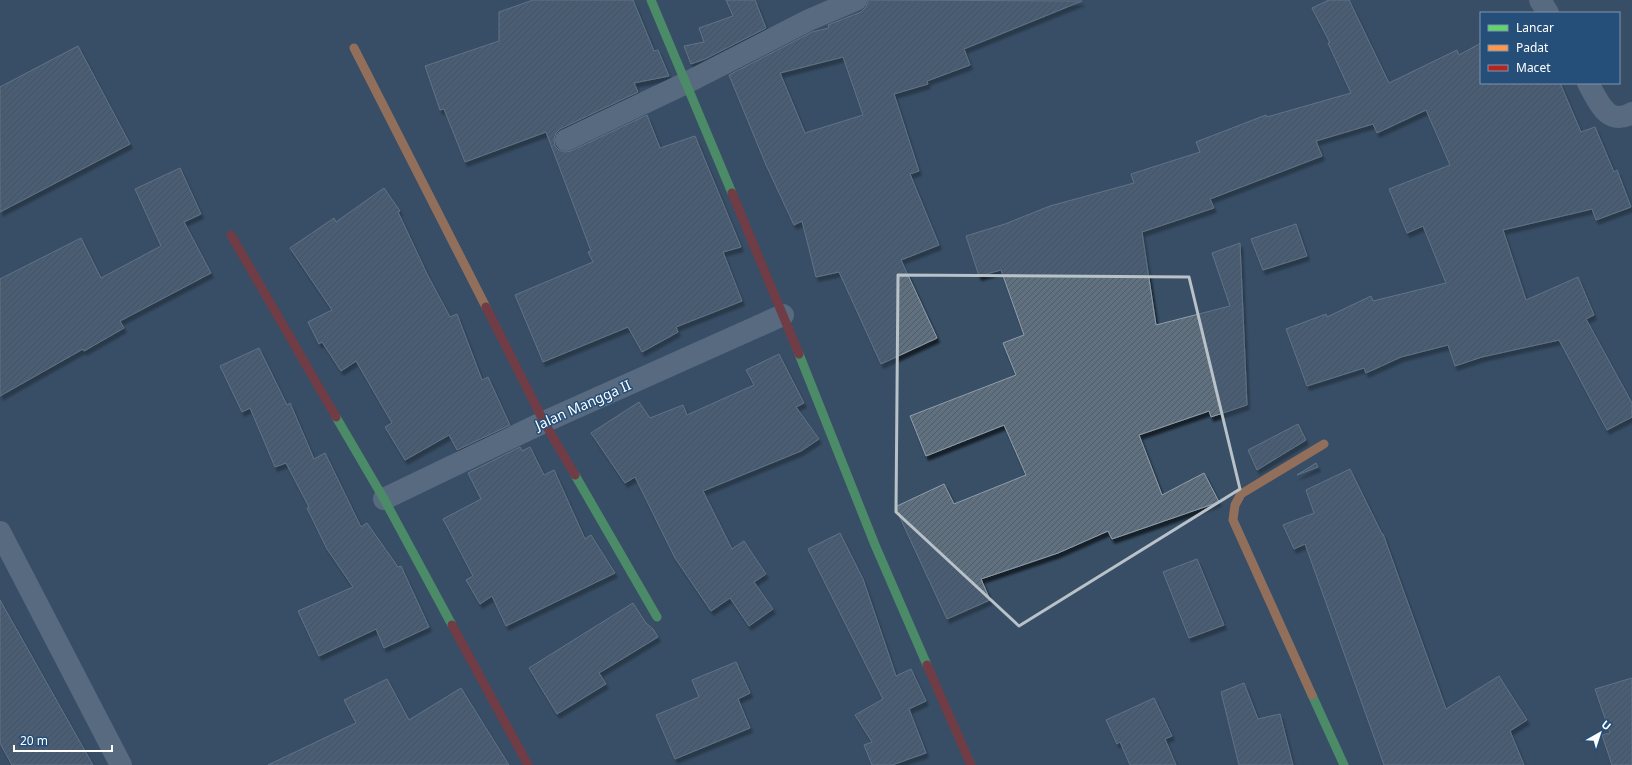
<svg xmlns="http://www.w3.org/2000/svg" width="1632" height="765" font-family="'Noto Sans',sans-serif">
<defs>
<pattern id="building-hatch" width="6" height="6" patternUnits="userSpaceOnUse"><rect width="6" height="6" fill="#5e6f81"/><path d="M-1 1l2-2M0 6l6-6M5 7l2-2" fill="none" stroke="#535a61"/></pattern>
<filter id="shadow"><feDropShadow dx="2.5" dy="4.5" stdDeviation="1" flood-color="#0009"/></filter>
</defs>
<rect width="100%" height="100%" fill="#384f66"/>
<g fill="url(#building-hatch)" stroke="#909eac" fill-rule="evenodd" filter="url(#shadow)">
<path d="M 533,0 L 633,0 L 654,51 L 658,50 L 669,76 L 634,83 L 638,92 L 560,129 L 556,133 L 554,139 L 555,146 L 559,150 L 565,152 L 571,151 L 647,115 L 660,148 L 695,136 L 741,247 L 723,252 L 742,301 L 676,327 L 678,332 L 642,352 L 628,327 L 543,362 L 515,295 L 593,262 L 588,252 L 591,251 L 546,132 L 465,162 L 444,109 L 440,110 L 425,66 L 499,41 L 499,12 Z"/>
<path d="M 726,0 L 755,0 L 766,28 L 705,59 L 691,64 L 684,46 L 704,42 L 699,28 L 733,16 Z"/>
<path d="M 868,0 L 1082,1 L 964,49 L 970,65 L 927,81 L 928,84 L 894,94 L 919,171 L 910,174 L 939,245 L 901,260 L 937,338 L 881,364 L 839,272 L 816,277 L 802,221 L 794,225 L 766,165 L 729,75 L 812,32 L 829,28 L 828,25 L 861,12 L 866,7 ZM 843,57 L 863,115 L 805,133 L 780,73 Z"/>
<path d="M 1329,0 L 1349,0 L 1389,83 L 1457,50 L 1459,55 L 1481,43 L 1481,83 L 1560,83 L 1581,132 L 1595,127 L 1614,172 L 1617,170 L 1631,207 L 1596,220 L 1592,209 L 1503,230 L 1526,300 L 1578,277 L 1594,315 L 1586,319 L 1632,403 L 1632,417 L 1607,430 L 1559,340 L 1482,357 L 1455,366 L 1448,345 L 1401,357 L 1366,373 L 1364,368 L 1307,386 L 1286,329 L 1326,314 L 1327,317 L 1371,296 L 1373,301 L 1446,283 L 1423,226 L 1407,233 L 1389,189 L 1450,165 L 1426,110 L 1377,133 L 1373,124 L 1316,141 L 1322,156 L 1210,199 L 1214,208 L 1142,232 L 1156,325 L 1230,306 L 1212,253 L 1240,243 L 1247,405 L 1211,417 L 1209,411 L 1139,435 L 1162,495 L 1204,473 L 1219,502 L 1112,539 L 1108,531 L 1058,553 L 981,579 L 990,600 L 947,619 L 895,507 L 944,484 L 954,504 L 1026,475 L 1004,425 L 926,456 L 910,416 L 1016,375 L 1003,343 L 1024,335 L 1001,270 L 979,276 L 966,236 L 1005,224 L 1050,206 L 1134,183 L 1131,174 L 1200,152 L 1196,142 L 1266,115 L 1267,117 L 1351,93 L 1328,43 L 1330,43 L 1312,8 Z"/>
<path d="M 78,46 L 130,144 L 0,212 L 0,87 Z"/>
<path d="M 180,168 L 201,214 L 184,222 L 211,273 L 120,321 L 124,328 L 84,351 L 83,349 L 0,396 L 0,279 L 81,238 L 101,278 L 161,246 L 135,189 Z"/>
<path d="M 384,188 L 400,211 L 398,212 L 427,274 L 450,317 L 457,314 L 482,380 L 488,377 L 510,425 L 457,450 L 449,435 L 405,460 L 385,427 L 392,423 L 356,361 L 341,371 L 322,342 L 319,344 L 308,322 L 332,310 L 290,248 L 334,218 L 336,222 Z"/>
<path d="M 1296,224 L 1307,256 L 1263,270 L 1251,239 Z"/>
<path d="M 259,348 L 287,405 L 290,403 L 314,459 L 325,453 L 361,527 L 367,523 L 398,567 L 401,566 L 429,627 L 384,648 L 376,629 L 319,656 L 298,611 L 353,587 L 327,549 L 307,508 L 309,507 L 286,463 L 275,467 L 250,408 L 242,412 L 220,366 Z"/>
<path d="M 779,354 L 804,403 L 796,407 L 819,439 L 801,451 L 703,491 L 732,549 L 744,541 L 766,574 L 754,582 L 773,609 L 749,626 L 730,598 L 711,611 L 675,558 L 635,477 L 625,483 L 591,433 L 639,402 L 650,418 L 683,405 L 687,415 L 754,385 L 746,370 Z"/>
<path d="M 1298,424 L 1306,440 L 1257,470 L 1248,450 Z"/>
<path d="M 520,447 L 522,451 L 530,447 L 544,475 L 554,470 L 585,539 L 591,535 L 615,573 L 506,626 L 492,596 L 480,604 L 466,580 L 473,576 L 443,519 L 481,499 L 468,473 Z"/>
<path d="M 1316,463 L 1318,467 L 1297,475 Z"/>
<path d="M 1350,469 L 1382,534 L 1383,534 L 1446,709 L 1499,676 L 1527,720 L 1510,731 L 1524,765 L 1384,765 L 1305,544 L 1294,549 L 1283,525 L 1314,513 L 1306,490 Z"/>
<path d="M 840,533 L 863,579 L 896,676 L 911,669 L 926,701 L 909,709 L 926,753 L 892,765 L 872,765 L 864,745 L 872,742 L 855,715 L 883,699 L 808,549 Z"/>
<path d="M 1197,559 L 1224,625 L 1189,638 L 1163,572 Z"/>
<path d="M 0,600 L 93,765 L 12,765 L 0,743 Z"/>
<path d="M 633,603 L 646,623 L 653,629 L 658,637 L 599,673 L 606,684 L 557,714 L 529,668 Z"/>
<path d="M 736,662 L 750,693 L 738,699 L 750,728 L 675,759 L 656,715 L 699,697 L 692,680 Z"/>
<path d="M 1632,678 L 1632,765 L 1612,765 L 1602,735 L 1610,733 L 1595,689 Z"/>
<path d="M 387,679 L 409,720 L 461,688 L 509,765 L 268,765 L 356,723 L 344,700 Z"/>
<path d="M 1244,683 L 1258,719 L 1280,714 L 1293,765 L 1239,765 L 1221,692 Z"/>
<path d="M 1154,698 L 1172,736 L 1165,739 L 1176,765 L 1130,765 L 1120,742 L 1117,744 L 1106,720 Z"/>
</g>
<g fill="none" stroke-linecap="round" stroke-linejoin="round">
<g stroke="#7d8d9d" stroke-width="22">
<path d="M 1540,0 L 1548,13"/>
<path d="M 1588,83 C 1598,101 1607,127 1632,113"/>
<path d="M 566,140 L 686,83 L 809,20 L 856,0"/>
<path d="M 384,499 L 544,422 L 783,315"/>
<path d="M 0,532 L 121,765"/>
</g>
<g stroke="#63d668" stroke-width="9">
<path d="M 651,0 L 732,193"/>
<path d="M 799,354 L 875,545 L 927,665"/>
<path d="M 336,417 L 384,499 L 452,625"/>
<path d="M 575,475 L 657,617"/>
<path d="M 1312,695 L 1344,765"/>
</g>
<g stroke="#ff974d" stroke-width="9">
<path d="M 354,48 L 486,307"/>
<path d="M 1312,695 L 1233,520 L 1235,505 L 1241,494 L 1324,444"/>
</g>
<g stroke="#b3261e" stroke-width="9">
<path d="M 732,193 L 799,354"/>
<path d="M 231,235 L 336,417"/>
<path d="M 486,307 L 544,422 L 575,475"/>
<path d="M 452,625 L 528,765"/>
<path d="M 927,665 L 971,765"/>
</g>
</g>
<path d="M0 0H1632V765H0ZM 898,275 L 1189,277 L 1240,489 L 1019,626 L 896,512 Z" fill="#384f66" fill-opacity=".55" fill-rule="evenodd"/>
<path fill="none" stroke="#b9c1c9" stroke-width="3" stroke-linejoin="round" d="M 898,275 L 1189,277 L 1240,489 L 1019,626 L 896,512 Z"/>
<g text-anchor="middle" stroke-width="3" stroke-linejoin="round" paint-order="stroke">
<g font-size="14" fill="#fff" stroke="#254e79">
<text transform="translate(583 405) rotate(-24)" y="5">Jalan Mangga II</text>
</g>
</g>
<rect x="1480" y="12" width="140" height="72" fill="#254e79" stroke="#7c95af"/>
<rect x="1488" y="25" width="20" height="6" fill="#63d668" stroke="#7c95af"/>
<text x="1516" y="32" font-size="12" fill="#ffffff">Lancar</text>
<rect x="1488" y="45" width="20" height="6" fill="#ff974d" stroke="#7c95af"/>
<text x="1516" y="52" font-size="12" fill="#ffffff">Padat</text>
<rect x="1488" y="65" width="20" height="6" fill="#b3261e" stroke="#7c95af"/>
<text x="1516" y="72" font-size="12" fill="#ffffff">Macet</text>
<g transform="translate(1600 733) rotate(39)" stroke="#254e79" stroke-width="3" paint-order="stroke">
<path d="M0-3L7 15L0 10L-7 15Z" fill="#ffffff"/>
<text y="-6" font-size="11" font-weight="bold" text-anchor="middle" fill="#ffffff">U</text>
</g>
<path d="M14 745v6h98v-6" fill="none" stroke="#ffffff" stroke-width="2"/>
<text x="20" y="745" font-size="12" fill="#ffffff" stroke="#254e79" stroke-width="3" paint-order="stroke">20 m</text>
</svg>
